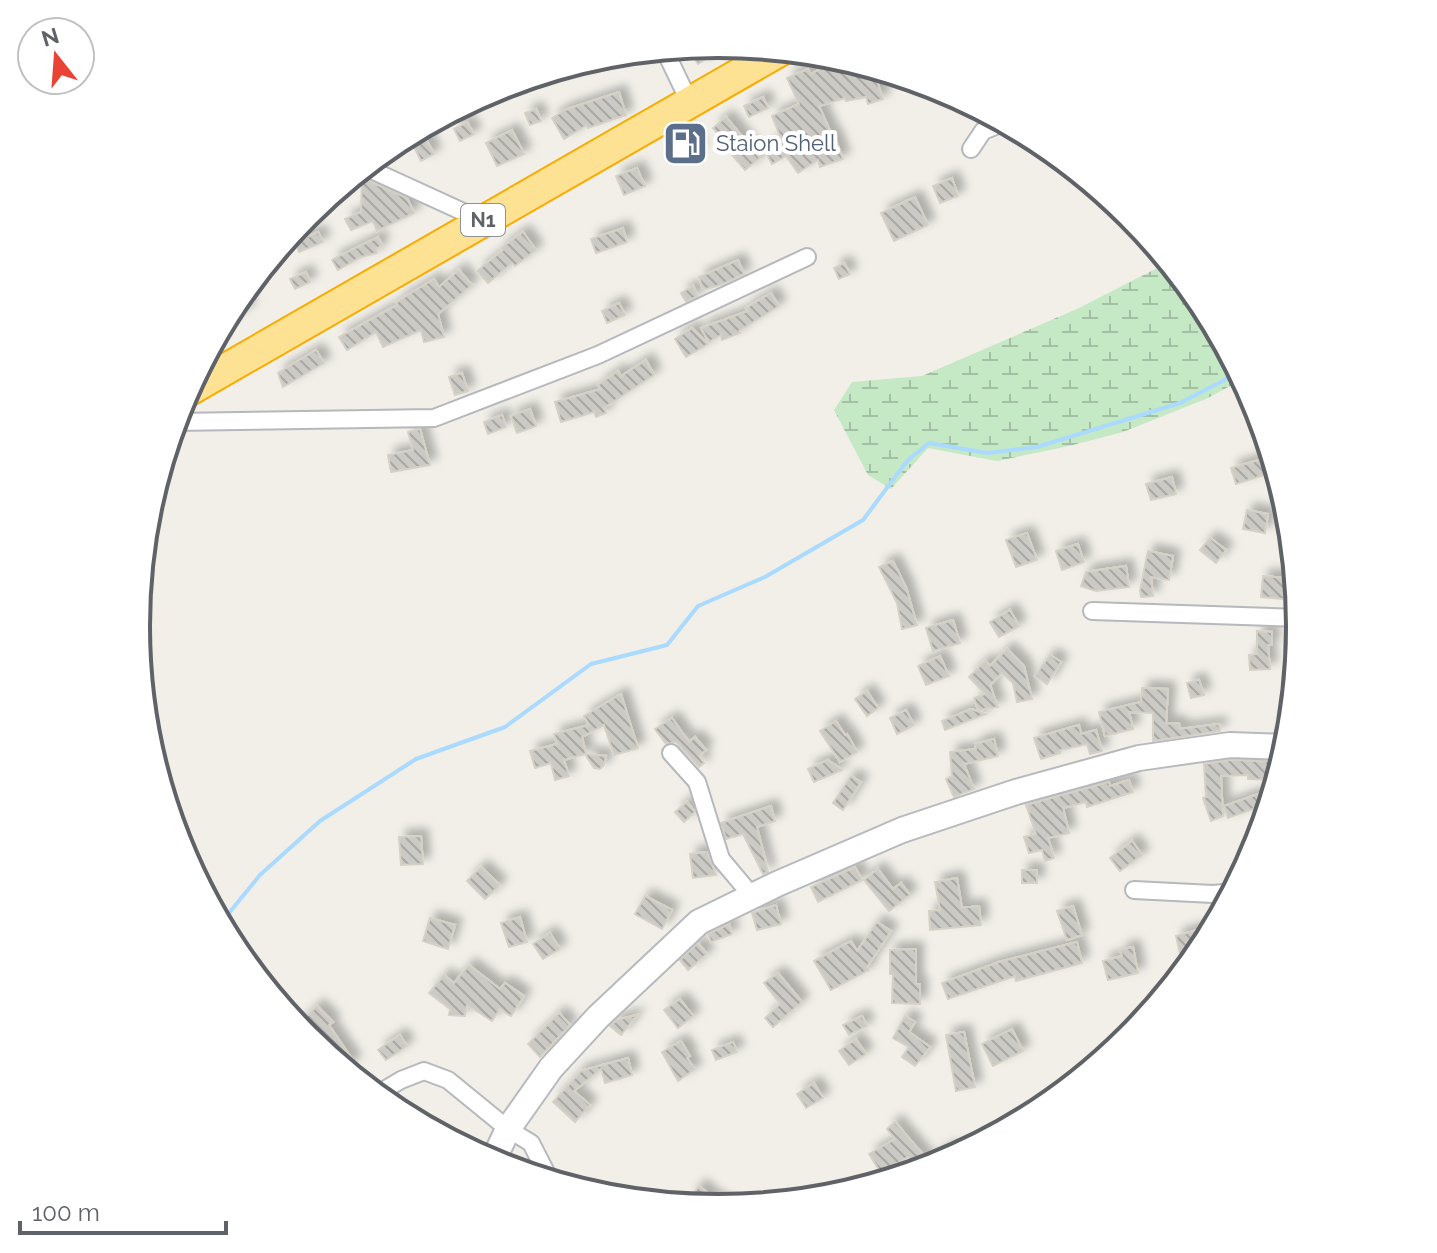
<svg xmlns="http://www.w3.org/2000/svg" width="1437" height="1253" font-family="Raleway,sans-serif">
<defs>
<pattern id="wetland-marsh" width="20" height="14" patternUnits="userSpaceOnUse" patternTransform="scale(2)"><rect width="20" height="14" fill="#c5e8c5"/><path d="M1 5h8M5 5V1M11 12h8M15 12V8" fill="none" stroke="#a3c0a4"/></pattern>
<pattern id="building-back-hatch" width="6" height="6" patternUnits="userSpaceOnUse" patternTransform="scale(2)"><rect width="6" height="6" fill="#cccac5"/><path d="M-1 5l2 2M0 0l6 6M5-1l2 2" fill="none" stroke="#a9a8a4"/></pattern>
<filter id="shadow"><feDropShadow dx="7" dy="-7" stdDeviation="4" flood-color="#0004"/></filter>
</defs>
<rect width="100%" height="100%" fill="#f1efe8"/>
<path fill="url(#wetland-marsh)" d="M 1169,262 L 1203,303 L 1243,379 L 1208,398 L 1123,432 L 1069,446 L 997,461 L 928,448 L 891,489 L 868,475 L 834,410 L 852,382 L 922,376 L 1079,308 Z"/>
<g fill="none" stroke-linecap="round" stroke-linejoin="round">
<path stroke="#aadaff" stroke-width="4" d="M 220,924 L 260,875 L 320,821 L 416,759 L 505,727 L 591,664 L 667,645 L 698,606 L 765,577 L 863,520 L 907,461 L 929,443 L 987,453 L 1037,447 L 1180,403 L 1240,372"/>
</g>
<g fill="url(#building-back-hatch)" stroke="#d6d1c6" stroke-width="2" filter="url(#shadow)">
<path d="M 719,44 L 729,45 L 698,64 L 692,55 L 707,45 Z"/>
<path d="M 840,58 L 895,74 L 877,81 L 883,99 L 868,104 L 866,97 L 846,101 L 845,98 L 819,106 L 832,135 L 834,135 L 843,159 L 820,167 L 818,160 L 798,173 L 786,156 L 772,164 L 764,149 L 781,139 L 772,116 L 799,104 L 787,78 L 808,69 L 811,74 Z"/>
<path d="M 619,92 L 626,115 L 588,128 L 587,125 L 564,139 L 552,118 L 565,110 Z"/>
<path d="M 763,97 L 768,108 L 749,117 L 744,106 Z"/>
<path d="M 536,109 L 541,121 L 530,125 L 525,113 Z"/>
<path d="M 726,117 L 760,158 L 745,170 L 728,150 L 730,148 L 713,128 Z"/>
<path d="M 467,122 L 474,134 L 460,141 L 454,129 Z"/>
<path d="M 683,128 L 699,149 L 688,158 L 672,136 Z"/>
<path d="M 512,130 L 524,154 L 497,166 L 486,143 Z"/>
<path d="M 426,139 L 434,154 L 421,161 L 413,145 Z"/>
<path d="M 637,168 L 645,186 L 624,195 L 616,176 Z"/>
<path d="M 362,178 L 407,198 L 414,213 L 377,231 L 373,221 L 351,230 L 345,219 L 361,212 Z"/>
<path d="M 952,178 L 958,196 L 940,203 L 933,186 Z"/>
<path d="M 915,197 L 928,225 L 894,241 L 881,213 Z"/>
<path d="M 623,228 L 627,242 L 596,253 L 591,239 Z"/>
<path d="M 318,232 L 323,242 L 299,252 L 295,242 Z"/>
<path d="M 523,232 L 536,250 L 515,266 L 512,263 L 488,283 L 477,271 L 503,250 L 501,248 Z"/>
<path d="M 378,237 L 382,245 L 376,249 L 377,253 L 361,257 L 338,270 L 332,260 L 335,258 Z"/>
<path d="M 738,260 L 744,274 L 723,284 L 703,290 L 699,277 Z"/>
<path d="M 844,263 L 850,274 L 839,279 L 834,268 Z"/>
<path d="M 459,270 L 472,285 L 438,314 L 444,337 L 424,342 L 421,330 L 383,347 L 376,332 L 347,350 L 339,337 L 397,305 L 396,303 L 406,296 L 434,279 L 439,287 Z"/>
<path d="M 306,272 L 310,282 L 295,289 L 290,279 Z"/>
<path d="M 693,286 L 698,296 L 686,302 L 681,293 Z"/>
<path d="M 771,293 L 779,306 L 739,331 L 740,333 L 722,340 L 721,335 L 709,342 L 701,328 L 748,311 L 746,308 Z"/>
<path d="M 240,296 L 249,308 L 220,329 L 234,302 Z"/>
<path d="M 619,303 L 625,315 L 607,323 L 602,311 Z"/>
<path d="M 692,328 L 708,344 L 686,357 L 675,339 Z"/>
<path d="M 316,350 L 324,363 L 283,387 L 278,373 Z"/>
<path d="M 646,360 L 654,375 L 604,408 L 606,413 L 596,417 L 594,412 L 561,422 L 555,402 L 601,389 L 598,385 L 618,371 L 621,376 Z"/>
<path d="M 462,373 L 468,391 L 455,395 L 449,377 Z"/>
<path d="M 530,409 L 536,426 L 517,433 L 511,416 Z"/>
<path d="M 502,415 L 506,427 L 488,434 L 484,422 Z"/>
<path d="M 420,429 L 430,465 L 391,472 L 388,455 L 413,450 L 408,432 Z"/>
<path d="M 1273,456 L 1277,471 L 1236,484 L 1231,468 Z"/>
<path d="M 1172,477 L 1176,494 L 1151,500 L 1146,484 Z"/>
<path d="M 1247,510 L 1268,514 L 1265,533 L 1243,529 Z"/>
<path d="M 1027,533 L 1037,560 L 1016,567 L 1006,540 Z"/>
<path d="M 1210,538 L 1226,550 L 1216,563 L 1200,550 Z"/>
<path d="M 1078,544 L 1084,562 L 1062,570 L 1056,551 Z"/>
<path d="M 1148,551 L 1173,556 L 1169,580 L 1151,577 L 1153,596 L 1141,597 L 1140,590 Z"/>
<path d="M 893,561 L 906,587 L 917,625 L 902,629 L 897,603 L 879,567 Z"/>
<path d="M 1126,566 L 1129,587 L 1096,591 L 1081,586 L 1086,572 Z"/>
<path d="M 1263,576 L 1295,579 L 1293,600 L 1261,597 Z"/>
<path d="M 1010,610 L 1019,626 L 999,637 L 990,622 Z"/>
<path d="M 953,620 L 960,643 L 933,651 L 926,628 Z"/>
<path d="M 1257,631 L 1272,632 L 1272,645 L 1268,645 L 1270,669 L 1250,670 L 1249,655 L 1257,654 Z"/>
<path d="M 1007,649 L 1024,666 L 1032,699 L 1017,702 L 1013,683 L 1002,673 L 990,685 L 998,707 L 978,710 L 974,698 L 985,694 L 969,677 L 985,661 L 990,666 Z"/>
<path d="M 1050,655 L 1061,662 L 1047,684 L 1035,676 Z"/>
<path d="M 940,656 L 949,676 L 926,685 L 918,666 Z"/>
<path d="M 1199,680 L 1204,695 L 1191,698 L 1187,683 Z"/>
<path d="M 1142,688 L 1168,689 L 1166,724 L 1179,723 L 1180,729 L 1219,724 L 1220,731 L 1153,741 L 1153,713 L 1129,712 L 1133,729 L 1105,736 L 1099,712 L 1141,702 Z"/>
<path d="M 867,691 L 878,708 L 867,716 L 855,699 Z"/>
<path d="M 621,694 L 638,748 L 614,755 L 604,725 L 582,737 L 586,754 L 606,756 L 604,765 L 600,769 L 594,768 L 585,754 L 564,760 L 569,776 L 555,780 L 551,763 L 535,768 L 530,751 L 557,744 L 554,734 L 589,725 L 584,716 Z"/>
<path d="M 971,709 L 986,714 L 945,730 L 942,721 Z"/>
<path d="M 906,710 L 914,725 L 897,734 L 890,718 Z"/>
<path d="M 1284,712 L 1292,716 L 1291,733 L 1275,731 Z"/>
<path d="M 672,718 L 689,742 L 695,737 L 706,750 L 699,756 L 704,763 L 699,767 L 676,742 L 666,744 L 655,729 Z"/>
<path d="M 836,721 L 845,735 L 847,734 L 857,752 L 840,762 L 820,731 Z"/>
<path d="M 1079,725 L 1081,734 L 1096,730 L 1102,751 L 1090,754 L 1087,744 L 1060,750 L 1060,753 L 1041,759 L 1034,738 Z"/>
<path d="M 994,739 L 998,756 L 964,764 L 974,789 L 954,797 L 946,779 L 952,776 L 950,752 L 976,749 L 975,744 Z"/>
<path d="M 828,760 L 842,770 L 814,782 L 808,769 Z"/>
<path d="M 1231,760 L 1279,762 L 1278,780 L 1248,779 L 1248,775 L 1221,776 L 1223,816 L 1211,821 L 1203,798 L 1206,797 L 1204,764 Z"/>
<path d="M 851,776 L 861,782 L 843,810 L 833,803 Z"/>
<path d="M 1129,780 L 1133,792 L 1087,807 L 1086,802 L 1063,808 L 1069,833 L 1048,838 L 1054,858 L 1045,861 L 1042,850 L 1029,853 L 1024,837 L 1036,834 L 1026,805 L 1109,782 L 1110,786 Z"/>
<path d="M 1258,794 L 1262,806 L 1228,818 L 1224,806 Z"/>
<path d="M 687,802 L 695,812 L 684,822 L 675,812 Z"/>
<path d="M 771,806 L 775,821 L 757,827 L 768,872 L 763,874 L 743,834 L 726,839 L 721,823 Z"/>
<path d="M 421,836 L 423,864 L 401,865 L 399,837 Z"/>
<path d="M 1132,841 L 1142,855 L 1120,871 L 1110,858 Z"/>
<path d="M 707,852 L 716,875 L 693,878 L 690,854 Z"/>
<path d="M 481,867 L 500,885 L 485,899 L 467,881 Z"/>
<path d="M 855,867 L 862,880 L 818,902 L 811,887 Z"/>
<path d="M 878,869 L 893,889 L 901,883 L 910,895 L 889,911 L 864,880 Z"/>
<rect x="1022" y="870" width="15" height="13"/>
<path d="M 957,878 L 962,908 L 979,906 L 981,925 L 930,930 L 929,911 L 940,910 L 935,882 Z"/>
<path d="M 645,896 L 672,910 L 662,929 L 635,914 Z"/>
<path d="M 776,905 L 781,924 L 757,930 L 752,913 Z"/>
<path d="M 1073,906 L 1082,935 L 1067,940 L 1057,911 Z"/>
<path d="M 520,917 L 527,942 L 509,947 L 501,923 Z"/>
<path d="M 430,918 L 455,925 L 448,949 L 423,941 Z"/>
<path d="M 877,922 L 891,931 L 867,967 L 869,970 L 831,990 L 814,961 L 851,941 L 857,951 Z"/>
<path d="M 729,924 L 732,934 L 711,942 L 708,934 Z"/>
<path d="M 1200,929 L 1204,947 L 1179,980 L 1176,963 L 1182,962 L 1176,936 Z"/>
<path d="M 550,933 L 560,949 L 543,959 L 533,944 Z"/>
<path d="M 1077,942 L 1082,963 L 1016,981 L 1015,976 L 948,999 L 942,983 L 999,962 Z"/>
<path d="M 698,943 L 707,954 L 688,970 L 680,960 Z"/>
<path d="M 1133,947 L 1138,973 L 1108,980 L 1103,961 L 1122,956 L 1120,950 Z"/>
<path d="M 916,949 L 916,984 L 920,984 L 920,1004 L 892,1003 L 893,974 L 890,974 L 890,950 Z"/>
<path d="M 469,965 L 500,989 L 505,983 L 524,996 L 511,1016 L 500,1009 L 492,1021 L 467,1005 L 465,1016 L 449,1015 L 450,1009 L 429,993 L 444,975 L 454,983 Z"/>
<path d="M 778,973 L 802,1002 L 773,1027 L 765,1018 L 780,1004 L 764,983 Z"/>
<path d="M 680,999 L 693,1016 L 678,1028 L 664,1010 Z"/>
<path d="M 317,1006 L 333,1022 L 329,1025 L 354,1062 L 344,1069 L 319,1049 L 297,1026 Z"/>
<path d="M 559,1013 L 570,1025 L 540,1057 L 528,1044 Z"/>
<path d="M 637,1015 L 621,1035 L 610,1026 L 617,1020 Z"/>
<path d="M 862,1016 L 867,1026 L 849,1035 L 843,1025 Z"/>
<path d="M 905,1016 L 915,1022 L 909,1032 L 930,1047 L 915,1066 L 902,1057 L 909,1047 L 893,1038 Z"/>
<path d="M 1012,1029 L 1023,1051 L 993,1066 L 982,1044 Z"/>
<path d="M 964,1032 L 975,1087 L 956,1091 L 946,1035 Z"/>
<path d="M 400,1035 L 407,1046 L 386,1060 L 378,1050 Z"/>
<path d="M 856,1039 L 866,1054 L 849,1065 L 839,1051 Z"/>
<path d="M 681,1041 L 690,1056 L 687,1058 L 695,1069 L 678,1081 L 662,1052 Z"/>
<path d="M 733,1042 L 737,1052 L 716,1060 L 712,1050 Z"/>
<path d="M 628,1058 L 632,1075 L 605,1083 L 601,1069 L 574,1091 L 590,1105 L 575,1122 L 553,1102 L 581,1071 Z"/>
<path d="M 814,1083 L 823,1098 L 806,1108 L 797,1094 Z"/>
<path d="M 895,1122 L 926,1158 L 918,1166 L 908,1157 L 881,1173 L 869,1154 L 895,1139 L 887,1129 Z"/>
<path d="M 950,1147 L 957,1156 L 941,1165 L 920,1171 L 918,1169 Z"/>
<path d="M 699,1186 L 708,1193 L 707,1194 L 731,1208 L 718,1209 L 695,1207 L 697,1204 L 690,1198 Z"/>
</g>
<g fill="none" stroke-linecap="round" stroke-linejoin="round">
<defs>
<g id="street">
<path d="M 664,49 L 690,103"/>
<path d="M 971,149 L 983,131 L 1005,122"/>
<path d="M 365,167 L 483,221"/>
<path d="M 175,422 L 434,418 L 598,355 L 807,257"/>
<path d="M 1092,611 L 1300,618"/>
<path d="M 671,753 L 697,782 L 721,859 L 752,896"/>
<path d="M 1134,890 L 1213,894 L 1234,892"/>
<path d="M 376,1095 L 401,1080 L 424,1071 L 448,1080 L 508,1129 L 531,1143 L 551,1182"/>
</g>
<path id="secondary" d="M 492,1163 L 508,1129 L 551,1068 L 598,1017 L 699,922 L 777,884 L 902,830 L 1016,792 L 1139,758 L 1230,745 L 1288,747"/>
<path id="highway" d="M 186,392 L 781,50"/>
</defs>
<use href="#street" stroke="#b5b8bc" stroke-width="20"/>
<use href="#secondary" stroke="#b6babf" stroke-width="28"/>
<use href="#highway" stroke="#f9ab00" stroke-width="34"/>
<use href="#street" stroke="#fff" stroke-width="16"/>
<use href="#secondary" stroke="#fff" stroke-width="24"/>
<use href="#highway" stroke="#fde293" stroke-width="30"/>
</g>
<defs>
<symbol id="fuel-square" viewBox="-11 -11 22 22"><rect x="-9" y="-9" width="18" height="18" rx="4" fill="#5c6f8a" stroke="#fff"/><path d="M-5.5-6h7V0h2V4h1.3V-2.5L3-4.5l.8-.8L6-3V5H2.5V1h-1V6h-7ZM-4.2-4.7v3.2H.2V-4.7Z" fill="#fff"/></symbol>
</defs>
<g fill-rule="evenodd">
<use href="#fuel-square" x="660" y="118" width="51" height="51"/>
</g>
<g text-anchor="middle" stroke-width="8" stroke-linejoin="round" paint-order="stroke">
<rect fill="#fff" stroke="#8f9295" stroke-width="2" x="461" y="204" width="44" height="32" rx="6"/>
<g font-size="20" font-weight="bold" fill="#5f6368">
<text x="483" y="227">N1</text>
</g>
<g font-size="22" fill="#4e5e75" stroke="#fff" text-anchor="start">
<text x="716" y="151">Staion Shell</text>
</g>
</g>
<path d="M0 0H1437V1253H0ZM150 626a568 568 0 1 1 1136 0a568 568 0 1 1-1136 0Z" fill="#fff" fill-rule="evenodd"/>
<path fill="none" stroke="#5f6368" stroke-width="4" d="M150 626a568 568 0 1 1 1136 0a568 568 0 1 1-1136 0Z"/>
<g transform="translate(56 56) rotate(343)"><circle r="38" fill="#ffffff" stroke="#bfc1c3" stroke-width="2"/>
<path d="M0-6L14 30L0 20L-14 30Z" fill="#ea4335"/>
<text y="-12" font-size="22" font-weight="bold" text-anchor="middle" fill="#5f6368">N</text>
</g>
<path d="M20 1221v12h206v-12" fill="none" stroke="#5f6368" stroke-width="4"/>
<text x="32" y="1221" font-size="24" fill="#5f6368" stroke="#ffffff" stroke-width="6" paint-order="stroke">100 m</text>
</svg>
